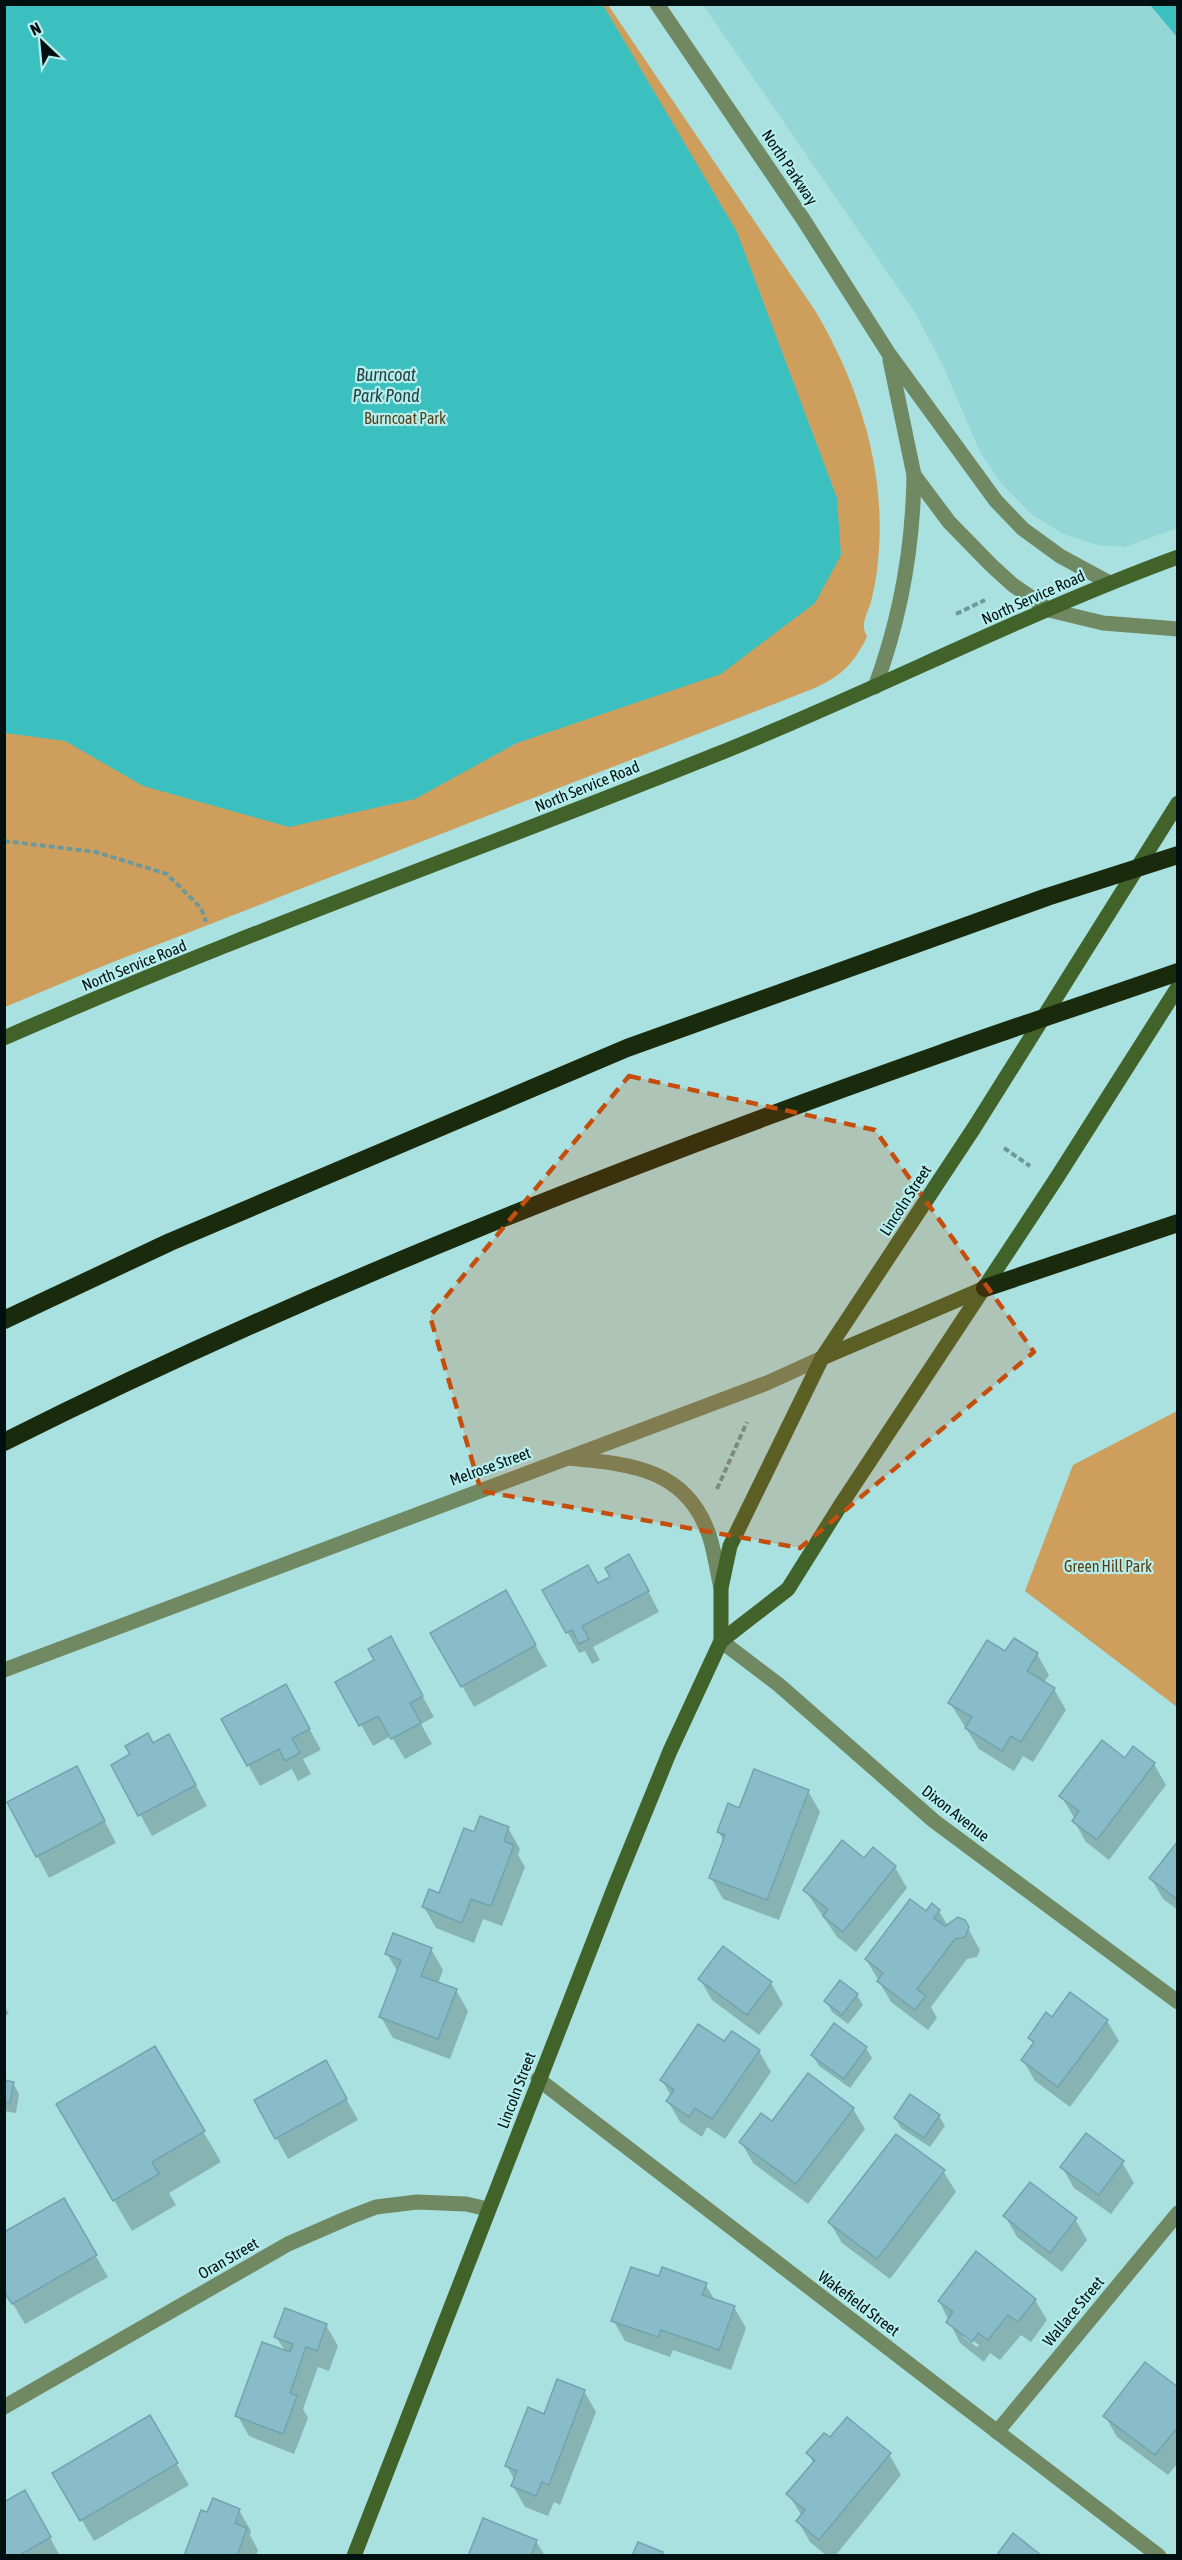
<svg xmlns="http://www.w3.org/2000/svg" width="1182" height="2560" font-family="'Asap Condensed',sans-serif">
<rect width="100%" height="100%" fill="#a9e1e0"/>
<path fill="#95d7d6" d="M 703,5 L 1177,5 L 1177,528 L 1125,547 L 1097,545 L 1063,534 L 1031,514 L 1002,484 L 980,452 L 945,370 L 916,314 Z"/>
<g fill="#ce9f5c">
<path d="M 5,5 L 608,5 L 816,312 C 860,387 887,473 878,561 C 877,575 874,589 871,602 C 869,609 863,620 864,628 C 864,631 866,634 867,637 C 853,664 843,675 815,688 L 108,964 L 5,1007 Z"/>
<path d="M 1177,1411 L 1177,1707 L 1025,1591 L 1073,1465 Z"/>
</g>
<g fill="#3cc0bf">
<path d="M 5,4 L 603,5 L 737,232 L 837,498 L 841,555 L 815,603 L 721,674 L 517,743 L 415,799 L 289,827 L 143,786 L 65,741 L 5,733 Z"/>
<path d="M 1150,5 L 1177,5 L 1177,37 Z"/>
</g>
<g fill="#0003" fill-rule="evenodd">
<path d="M 641,1577 L 659,1612 L 593,1647 L 600,1660 L 592,1664 L 585,1651 L 579,1653 L 544,1590 L 598,1585 Z"/>
<path d="M 505,1592 L 547,1666 L 474,1707 L 432,1633 Z"/>
<path d="M 1014,1640 L 1037,1654 L 1049,1675 L 1044,1683 L 1054,1689 L 1066,1710 L 1033,1762 L 1023,1756 L 1014,1771 L 979,1749 L 950,1703 L 1006,1654 Z"/>
<path d="M 402,1659 L 434,1717 L 421,1724 L 432,1744 L 405,1759 L 391,1736 L 373,1746 L 337,1682 Z"/>
<path d="M 297,1706 L 321,1750 L 303,1759 L 311,1774 L 298,1781 L 292,1769 L 260,1786 L 223,1720 Z"/>
<path d="M 153,1745 L 181,1757 L 207,1806 L 152,1836 L 113,1765 Z"/>
<path d="M 1125,1760 L 1154,1764 L 1166,1785 L 1109,1860 L 1086,1842 L 1074,1821 L 1075,1819 L 1061,1796 Z"/>
<path d="M 88,1789 L 116,1843 L 49,1878 L 9,1802 Z"/>
<path d="M 808,1791 L 820,1812 L 779,1920 L 723,1899 L 711,1878 L 724,1842 L 719,1832 L 740,1809 Z"/>
<path d="M 508,1828 L 520,1849 L 518,1855 L 525,1867 L 502,1926 L 483,1919 L 474,1943 L 436,1928 L 424,1907 L 440,1895 L 475,1834 Z"/>
<path d="M 1178,1843 L 1178,1910 L 1163,1899 L 1151,1878 Z"/>
<path d="M 865,1860 L 895,1867 L 907,1888 L 856,1952 L 837,1937 L 805,1890 Z"/>
<path d="M 932,1905 L 939,1911 L 948,1926 L 964,1921 L 980,1950 L 977,1957 L 967,1959 L 931,2007 L 937,2018 L 928,2030 L 891,2002 L 866,1959 L 926,1913 Z"/>
<path d="M 431,1949 L 443,1970 L 438,1984 L 456,1990 L 468,2011 L 450,2059 L 393,2038 L 381,2017 L 398,1972 L 387,1954 Z"/>
<path d="M 700,1979 L 771,1983 L 783,2004 L 759,2035 L 712,2000 Z"/>
<path d="M 857,1995 L 863,2005 L 848,2024 L 832,2012 L 826,2001 Z"/>
<path d="M 4,2005 L 9,2014 L 4,2016 Z"/>
<path d="M 1052,2019 L 1107,2021 L 1119,2041 L 1070,2107 L 1035,2081 L 1023,2060 L 1034,2044 L 1030,2038 Z"/>
<path d="M 724,2044 L 759,2051 L 771,2072 L 725,2139 L 707,2127 L 702,2137 L 680,2122 L 668,2101 L 671,2096 L 662,2080 Z"/>
<path d="M 154,2048 L 221,2162 L 169,2193 L 176,2205 L 132,2231 L 58,2105 Z"/>
<path d="M 866,2048 L 872,2058 L 850,2088 L 819,2066 L 813,2056 Z"/>
<path d="M 4,2082 L 13,2083 L 19,2094 L 16,2113 L 4,2111 Z"/>
<path d="M 337,2082 L 358,2120 L 288,2159 L 256,2101 Z"/>
<path d="M 853,2109 L 865,2129 L 808,2204 L 753,2163 L 741,2142 L 772,2124 Z"/>
<path d="M 939,2116 L 945,2126 L 930,2147 L 901,2128 L 895,2118 Z"/>
<path d="M 1122,2162 L 1134,2183 L 1111,2214 L 1074,2188 L 1062,2167 Z"/>
<path d="M 943,2171 L 956,2192 L 890,2279 L 842,2243 L 830,2223 Z"/>
<path d="M 63,2200 L 108,2277 L 25,2324 L 4,2289 Z"/>
<path d="M 1005,2216 L 1075,2219 L 1087,2240 L 1062,2272 L 1017,2237 Z"/>
<path d="M 660,2278 L 706,2285 L 715,2301 L 734,2307 L 746,2328 L 731,2370 L 673,2350 L 670,2357 L 625,2341 L 613,2320 Z"/>
<path d="M 1035,2300 L 1047,2320 L 1031,2342 L 1021,2335 L 1000,2360 L 990,2353 L 984,2362 L 960,2343 L 939,2301 ZM 963,2333 L 979,2345 L 977,2347 L 963,2337 Z"/>
<path d="M 326,2325 L 338,2346 L 329,2371 L 318,2367 L 303,2409 L 308,2418 L 294,2454 L 249,2436 L 237,2415 L 285,2351 L 276,2337 Z"/>
<path d="M 1178,2389 L 1178,2463 L 1168,2475 L 1117,2437 L 1105,2416 Z"/>
<path d="M 584,2391 L 596,2412 L 560,2505 L 554,2502 L 548,2516 L 525,2507 L 513,2486 L 515,2481 L 507,2466 L 545,2416 Z"/>
<path d="M 149,2417 L 189,2485 L 94,2541 L 54,2473 Z"/>
<path d="M 830,2440 L 889,2454 L 901,2475 L 835,2556 L 827,2556 L 810,2542 L 798,2521 L 802,2516 L 788,2494 L 814,2464 L 808,2454 Z"/>
<path d="M 25,2492 L 60,2556 L 4,2556 Z"/>
<path d="M 239,2510 L 251,2531 L 250,2535 L 258,2550 L 256,2556 L 186,2556 L 208,2514 Z"/>
<path d="M 536,2541 L 545,2556 L 469,2556 Z"/>
</g>
<g fill="#88bcc8" stroke="#71a3b0" stroke-width="1.5">
<path d="M 629,1554 L 649,1591 L 582,1626 L 589,1639 L 579,1644 L 572,1630 L 566,1633 L 542,1590 L 588,1565 L 598,1583 L 610,1577 L 605,1568 Z"/>
<path d="M 506,1590 L 536,1645 L 461,1687 L 430,1633 Z"/>
<path d="M 391,1636 L 423,1696 L 410,1703 L 421,1723 L 391,1739 L 378,1716 L 359,1726 L 335,1682 L 374,1660 L 368,1649 Z"/>
<path d="M 1014,1638 L 1038,1653 L 1027,1671 L 1055,1688 L 1021,1742 L 1011,1736 L 1002,1751 L 965,1728 L 972,1717 L 948,1703 L 987,1640 L 1005,1651 Z"/>
<path d="M 286,1684 L 310,1729 L 292,1738 L 300,1753 L 285,1761 L 279,1749 L 247,1766 L 221,1719 Z"/>
<path d="M 148,1733 L 153,1743 L 169,1734 L 196,1785 L 138,1816 L 111,1765 L 130,1754 L 125,1746 Z"/>
<path d="M 1102,1740 L 1125,1758 L 1133,1746 L 1155,1763 L 1097,1840 L 1072,1821 L 1079,1811 L 1059,1796 Z"/>
<path d="M 77,1766 L 105,1821 L 36,1857 L 7,1802 Z"/>
<path d="M 754,1769 L 809,1790 L 767,1900 L 709,1878 L 725,1835 L 717,1832 L 728,1803 L 739,1808 Z"/>
<path d="M 480,1816 L 509,1827 L 504,1841 L 514,1845 L 491,1906 L 471,1899 L 462,1923 L 422,1907 L 429,1889 L 439,1893 L 464,1828 L 474,1832 Z"/>
<path d="M 842,1840 L 864,1858 L 873,1847 L 896,1866 L 843,1932 L 823,1916 L 828,1909 L 803,1890 Z"/>
<path d="M 1178,1841 L 1178,1900 L 1149,1878 Z"/>
<path d="M 910,1899 L 926,1911 L 932,1903 L 940,1910 L 934,1918 L 945,1926 L 958,1917 L 965,1920 L 969,1927 L 965,1937 L 955,1939 L 917,1989 L 926,1996 L 915,2010 L 877,1981 L 883,1973 L 865,1959 Z"/>
<path d="M 393,1933 L 432,1948 L 421,1976 L 457,1989 L 438,2039 L 379,2017 L 401,1960 L 385,1954 Z"/>
<path d="M 723,1946 L 772,1982 L 747,2015 L 698,1979 Z"/>
<path d="M 840,1980 L 858,1994 L 842,2015 L 824,2001 Z"/>
<path d="M 1070,1992 L 1108,2020 L 1058,2087 L 1021,2060 L 1034,2042 L 1028,2038 L 1046,2012 L 1052,2017 Z"/>
<path d="M 834,2023 L 867,2047 L 844,2079 L 811,2055 Z"/>
<path d="M 698,2024 L 724,2041 L 732,2031 L 760,2050 L 712,2119 L 695,2108 L 689,2117 L 666,2101 L 674,2090 L 660,2080 Z"/>
<path d="M 155,2046 L 205,2131 L 152,2162 L 159,2174 L 113,2201 L 56,2104 Z"/>
<path d="M 326,2060 L 347,2099 L 275,2139 L 254,2100 Z"/>
<path d="M 808,2073 L 854,2108 L 796,2184 L 739,2142 L 761,2113 L 772,2121 Z"/>
<path d="M 4,2080 L 14,2082 L 10,2103 L 4,2102 Z"/>
<path d="M 910,2094 L 940,2115 L 924,2138 L 894,2118 Z"/>
<path d="M 1086,2133 L 1124,2161 L 1099,2195 L 1060,2167 Z"/>
<path d="M 896,2134 L 945,2170 L 877,2259 L 828,2222 Z"/>
<path d="M 1030,2182 L 1077,2218 L 1050,2253 L 1003,2216 Z"/>
<path d="M 64,2198 L 97,2255 L 12,2304 L 4,2292 L 4,2232 Z"/>
<path d="M 976,2251 L 1036,2299 L 1018,2322 L 1008,2315 L 988,2340 L 978,2333 L 972,2342 L 946,2322 L 953,2312 L 938,2301 Z"/>
<path d="M 631,2267 L 659,2276 L 662,2267 L 707,2283 L 702,2295 L 735,2306 L 719,2350 L 661,2330 L 658,2337 L 611,2321 Z"/>
<path d="M 285,2308 L 327,2324 L 317,2351 L 306,2347 L 290,2393 L 297,2396 L 283,2434 L 235,2416 L 262,2342 L 290,2352 L 293,2344 L 274,2337 Z"/>
<path d="M 1145,2362 L 1178,2387 L 1178,2427 L 1155,2455 L 1103,2416 Z"/>
<path d="M 557,2379 L 585,2390 L 549,2485 L 542,2482 L 536,2496 L 511,2486 L 517,2471 L 505,2466 L 528,2407 L 544,2414 Z"/>
<path d="M 150,2415 L 178,2463 L 80,2521 L 52,2473 Z"/>
<path d="M 847,2417 L 891,2453 L 819,2540 L 796,2521 L 805,2510 L 786,2494 L 815,2460 L 806,2453 L 824,2433 L 830,2437 Z"/>
<path d="M 25,2490 L 51,2537 L 18,2556 L 4,2556 L 4,2502 Z"/>
<path d="M 213,2498 L 240,2509 L 235,2523 L 247,2528 L 237,2556 L 184,2556 L 201,2510 L 207,2512 Z"/>
<path d="M 483,2518 L 537,2540 L 531,2556 L 468,2556 Z"/>
<path d="M 1013,2533 L 1042,2556 L 996,2556 Z"/>
<path d="M 638,2542 L 663,2552 L 662,2556 L 632,2556 Z"/>
</g>
<g fill="none" stroke-linecap="round" stroke-linejoin="round">
<g stroke="#6e9998" stroke-width="4" stroke-dasharray="6 3" stroke-linecap="butt">
<path d="M 956,614 L 985,600"/>
<path d="M 4,841 L 96,852 L 167,874 L 201,908 L 206,922"/>
<path d="M 1004,1148 L 1030,1166"/>
<path d="M 717,1489 L 747,1422"/>
</g>
<g stroke="#708962" stroke-width="15">
<path d="M 657,4 L 803,219 L 889,354 L 996,501 L 1023,529 L 1060,556 L 1108,582"/>
<path d="M 890,360 L 914,475 L 949,522 L 992,566 L 1013,585 L 1049,610 L 1103,623 L 1178,629"/>
<path d="M 875,687 C 901,617 913,550 914,475"/>
<path d="M 567,1458 C 630,1464 688,1468 710,1538 C 715,1554 717,1571 721,1588"/>
<path d="M 721,1641 L 779,1685 L 934,1821 L 1178,2002"/>
<path d="M 4,1670 L 767,1383 L 822,1358"/>
<path d="M 538,2079 L 1159,2556"/>
<path d="M 4,2407 L 288,2244 L 350,2217 L 376,2207 L 417,2202 L 466,2204 L 488,2209"/>
<path d="M 997,2432 L 1178,2213"/>
</g>
<g stroke="#416329" stroke-width="15">
<path d="M 4,1038 C 237,935 479,850 715,755 C 871,693 1020,615 1178,557"/>
<path d="M 822,1358 L 985,1288"/>
<path d="M 721,1641 L 788,1589 L 840,1506 L 1056,1179 L 1178,987"/>
<path d="M 354,2556 L 615,1886 L 670,1751 L 721,1641 L 721,1588 L 730,1546 L 822,1358 L 974,1128 L 1178,803"/>
</g>
<g stroke="#1a2b0d" stroke-width="18">
<path d="M 985,1288 L 1178,1223"/>
<path d="M 4,1320 L 170,1242 L 627,1048 L 1047,897 L 1178,855"/>
<path d="M 4,1442 C 305,1291 620,1167 937,1055 C 1017,1026 1098,1000 1178,972"/>
</g>
</g>
<path fill="#c54e0d" fill-opacity="0.2" stroke="#c54e0d" stroke-width="4.5" stroke-dasharray="12 8" stroke-linejoin="round" d="M 629,1076 L 875,1130 L 1034,1352 L 800,1548 L 481,1491 L 430,1316 Z"/>
<g text-anchor="middle" stroke-width="4.5" stroke-linejoin="round" paint-order="stroke">
<g font-size="16" fill="#001010" stroke="#b6eeed">
<text transform="translate(790 167) rotate(56)" y="6">North Parkway</text>
<text transform="translate(1033 597) rotate(-24)" y="6">North Service Road</text>
<text transform="translate(587 786) rotate(-22)" y="6">North Service Road</text>
<text transform="translate(134 965) rotate(-22)" y="6">North Service Road</text>
<text transform="translate(905 1200) rotate(-57)" y="6">Lincoln Street</text>
<text transform="translate(490 1466) rotate(-20)" y="6">Melrose Street</text>
<text transform="translate(956 1813) rotate(38)" y="6">Dixon Avenue</text>
<text transform="translate(516 2090) rotate(-69)" y="6">Lincoln Street</text>
<text transform="translate(228 2258) rotate(-30)" y="6">Oran Street</text>
<text transform="translate(859 2303) rotate(37)" y="6">Wakefield Street</text>
<text transform="translate(1073 2311) rotate(-50)" y="6">Wallace Street</text>
</g>
<g font-size="16" fill="#593e15" stroke="#b6eeed">
<text x="405" y="424">Burncoat Park</text>
<text x="1108" y="1572">Green Hill Park</text>
</g>
<g font-size="18" font-style="italic" fill="#264242" stroke="#b6eeed">
<text x="386" y="381">Burncoat<tspan x="386" dy="21">Park Pond</tspan></text>
</g>
</g>
<rect width="1182" height="2560" fill="none" stroke="#001010" stroke-width="12"/>
<g transform="translate(42 42) rotate(334)" stroke="#b6eeed" stroke-width="4.5" paint-order="stroke">
<path d="M0-4.5L10 22L0 15L-10 22Z" fill="#001010"/>
<text y="-9" font-size="16" font-weight="bold" text-anchor="middle" fill="#001010">N</text>
</g>
</svg>
